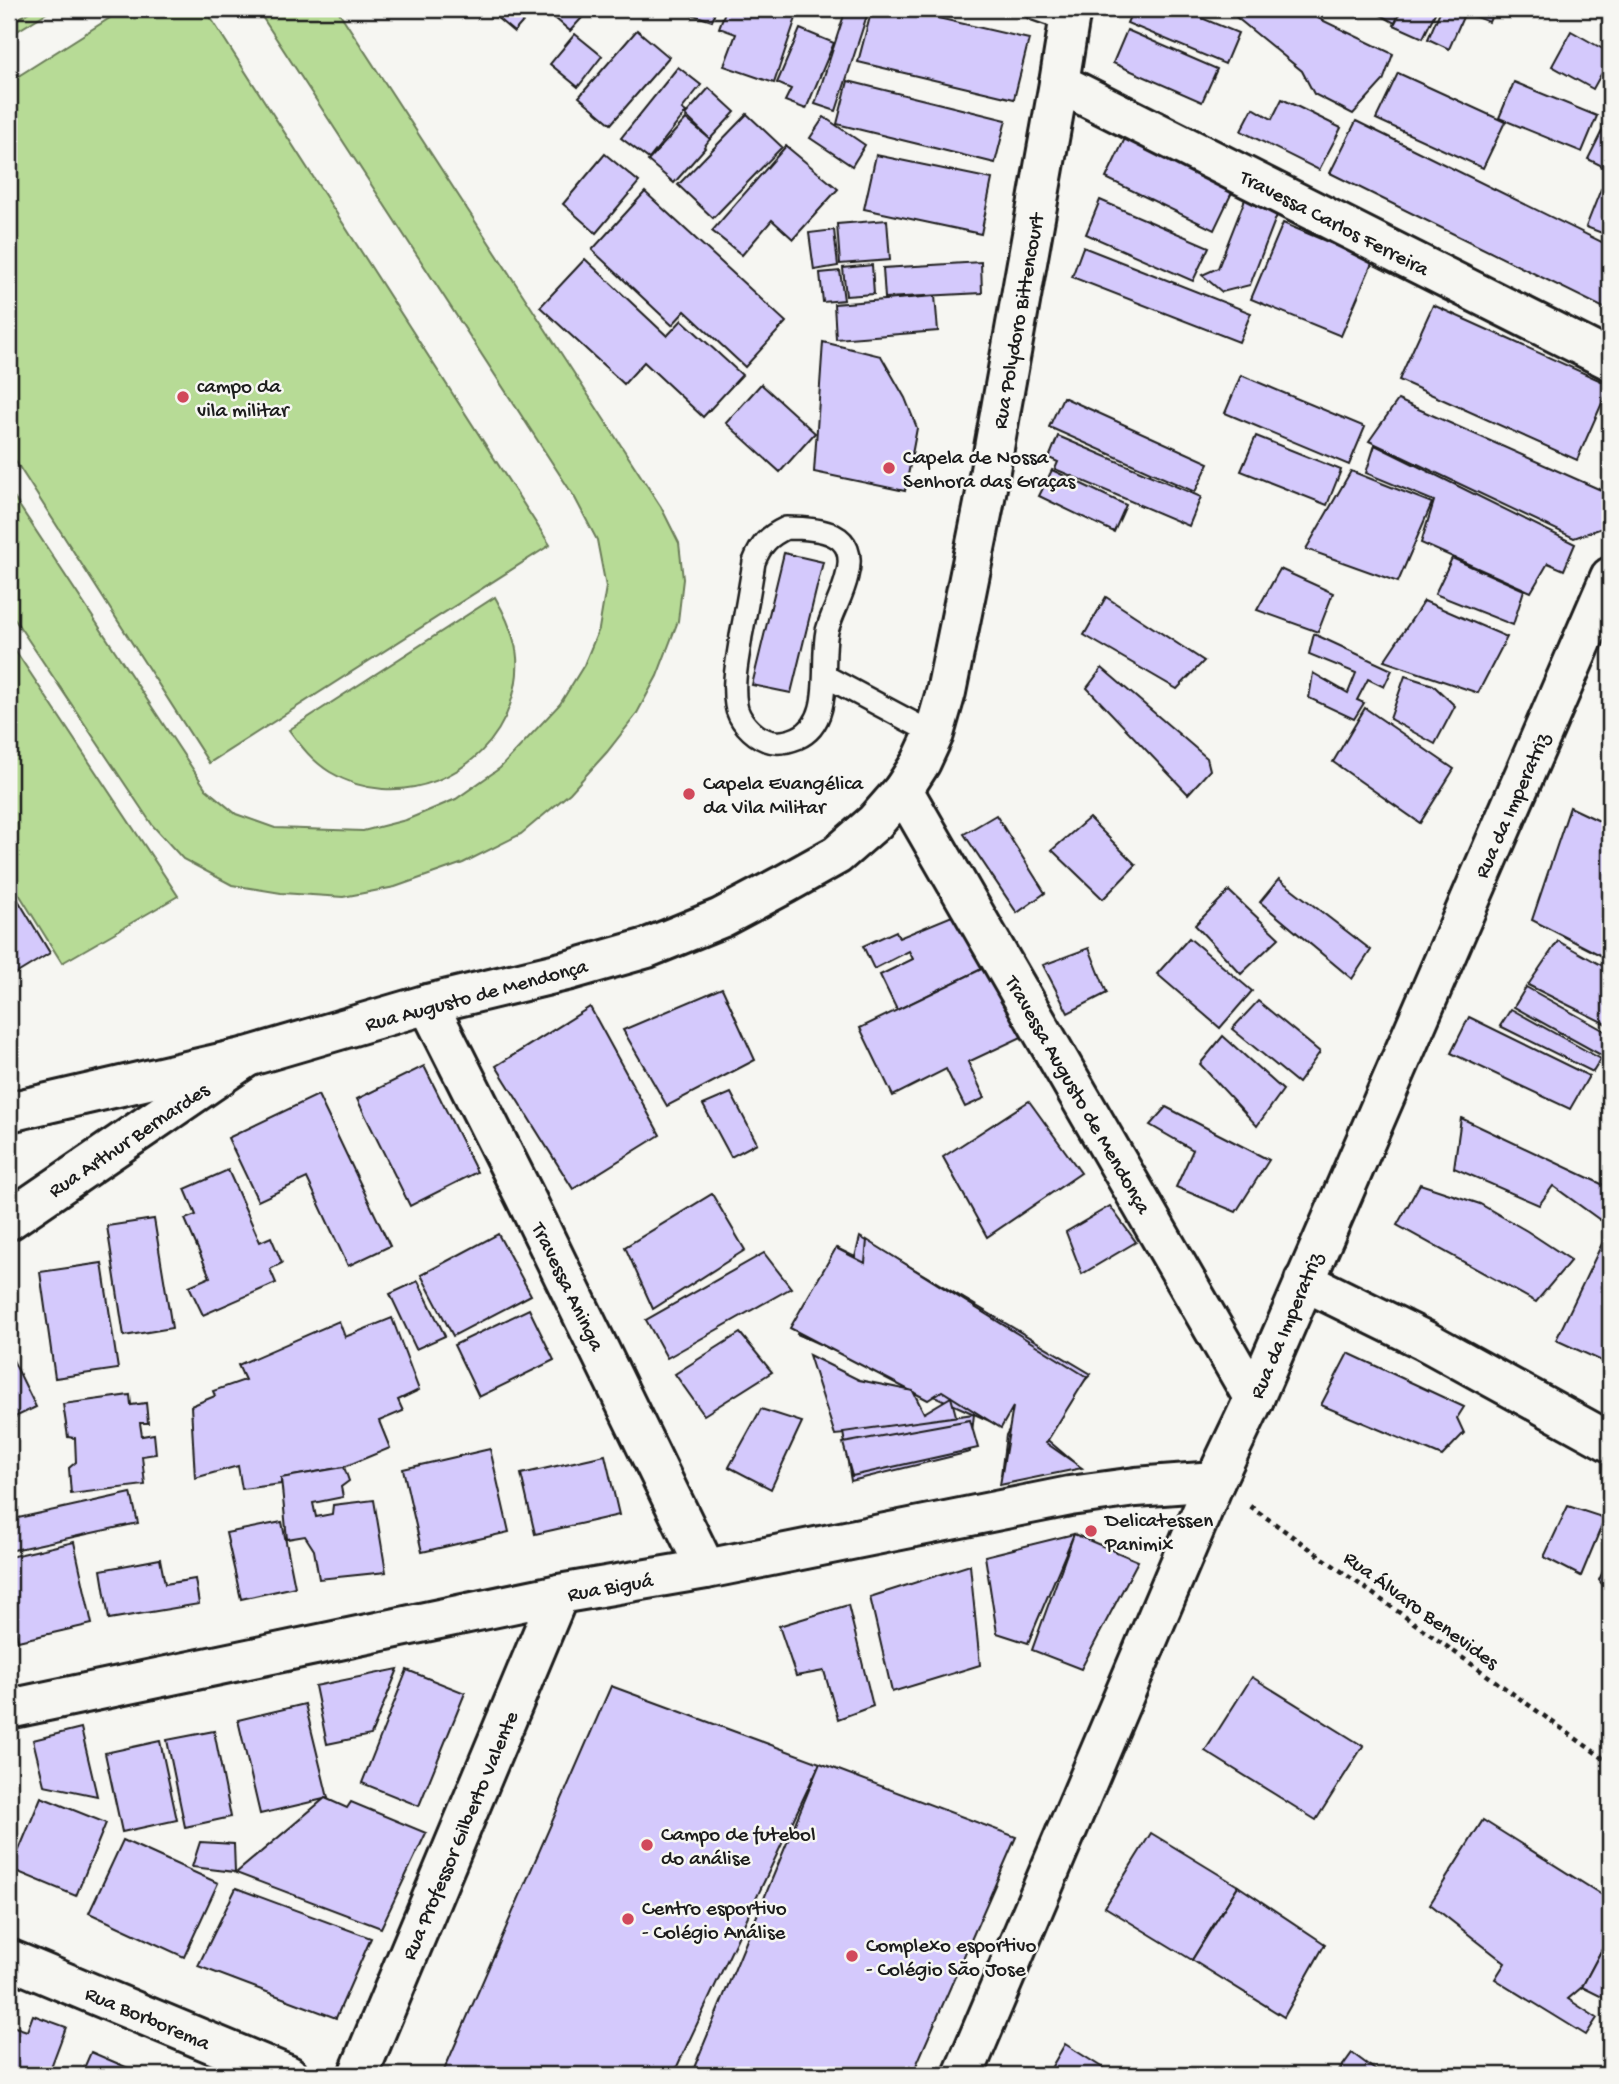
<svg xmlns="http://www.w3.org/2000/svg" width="1619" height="2084" font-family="'Gochi Hand',sans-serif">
<rect width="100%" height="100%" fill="#f6f6f2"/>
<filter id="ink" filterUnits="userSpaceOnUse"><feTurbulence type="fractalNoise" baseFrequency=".0143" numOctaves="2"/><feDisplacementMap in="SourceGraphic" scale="14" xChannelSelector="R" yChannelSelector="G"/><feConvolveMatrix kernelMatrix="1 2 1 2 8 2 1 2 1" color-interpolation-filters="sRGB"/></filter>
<g filter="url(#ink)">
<g fill="#b7db96" stroke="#6a7c59" stroke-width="2">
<path d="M 34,9 L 53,9 L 9,36 L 9,24 Z"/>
<path d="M 124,9 L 205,9 L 550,545 L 209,763 L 9,451 L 9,82 Z"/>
<path d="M 257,9 L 337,9 L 661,507 L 679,543 L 683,579 L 678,621 L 657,676 L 636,715 L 607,752 L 570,793 L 521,834 L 463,863 L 395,887 L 343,897 L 281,893 L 232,885 L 183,859 L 153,826 L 9,611 L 9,490 L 206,789 L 236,814 L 275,828 L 363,831 L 406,820 L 456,799 L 500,768 L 560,704 L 584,665 L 599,629 L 606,587 L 597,540 L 575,498 Z"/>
<path d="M 495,597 C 503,611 510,625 514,641 C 520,662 517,685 510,705 C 486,777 396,813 330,772 C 312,761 301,746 289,730 Z"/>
<path d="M 9,641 L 178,896 L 62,963 L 9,878 Z"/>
</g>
<g fill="#d4c9fc" stroke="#1c1c1c" stroke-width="2">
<path d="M 490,9 L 534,9 L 514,32 L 489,11 Z"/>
<path d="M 552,9 L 590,9 L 570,31 L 548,12 Z"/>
<path d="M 675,9 L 716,9 L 712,21 Z"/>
<path d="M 726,9 L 799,9 L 774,83 L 724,66 L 736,34 L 719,28 Z"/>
<path d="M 846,9 L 869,9 L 836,111 L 815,104 Z"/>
<path d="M 872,9 L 899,9 L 1029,39 L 1014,99 L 858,62 Z"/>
<path d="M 1133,9 L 1180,9 L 1238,33 L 1225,64 L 1127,23 Z"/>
<path d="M 1240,9 L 1299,9 L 1393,54 L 1383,81 L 1353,114 L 1314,94 L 1302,71 L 1236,17 Z"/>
<path d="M 1370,9 L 1402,9 L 1395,23 Z"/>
<path d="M 1402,9 L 1437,9 L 1423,38 L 1394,25 Z"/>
<path d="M 1441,9 L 1446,9 L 1463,17 L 1449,49 L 1428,39 Z"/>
<path d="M 1470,9 L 1495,9 L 1489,22 L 1468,14 Z"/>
<path d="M 800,29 L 834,43 L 806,109 L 785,101 L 791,89 L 777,83 Z"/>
<path d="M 637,30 L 669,57 L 611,124 L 579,97 Z"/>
<path d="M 1127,30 L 1217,69 L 1202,102 L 1113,63 Z"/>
<path d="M 1571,31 L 1610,53 L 1610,58 L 1593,89 L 1552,66 Z"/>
<path d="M 575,34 L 602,56 L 578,87 L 550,64 Z"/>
<path d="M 678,67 L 701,85 L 682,109 L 686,112 L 649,159 L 621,138 Z"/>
<path d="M 1398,73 L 1505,122 L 1483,168 L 1376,119 Z"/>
<path d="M 848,81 L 1006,120 L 995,163 L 837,124 Z"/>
<path d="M 1514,82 L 1597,116 L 1582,152 L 1499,118 Z"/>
<path d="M 709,88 L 735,112 L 710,139 L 685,115 Z"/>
<path d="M 1282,99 L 1341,128 L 1319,170 L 1241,131 L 1253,108 L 1272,119 Z"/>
<path d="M 747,114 L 782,147 L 713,218 L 678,185 Z"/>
<path d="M 824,117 L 865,145 L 852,166 L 810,138 Z"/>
<path d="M 686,119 L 710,139 L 704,147 L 705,148 L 674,183 L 648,161 Z"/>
<path d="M 1356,121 L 1610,246 L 1610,311 L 1330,173 Z"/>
<path d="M 1605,125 L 1610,128 L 1610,170 L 1588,159 Z"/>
<path d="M 1129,130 L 1237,182 L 1214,230 L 1106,178 Z"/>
<path d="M 786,146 L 838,189 L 793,239 L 772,220 L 742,255 L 712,231 Z"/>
<path d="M 605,154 L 639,182 L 596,233 L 563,204 Z"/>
<path d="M 876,155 L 992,179 L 981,234 L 864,209 Z"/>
<path d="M 1249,189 L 1282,202 L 1250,285 L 1222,292 L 1202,275 L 1218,268 Z"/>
<path d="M 1601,189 L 1610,192 L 1610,236 L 1586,227 Z"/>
<path d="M 645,192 L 786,322 L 745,367 L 685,311 L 672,325 L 592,250 Z"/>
<path d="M 1100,200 L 1209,247 L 1193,281 L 1086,234 Z"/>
<path d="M 887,220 L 890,260 L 840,264 L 837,224 Z"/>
<path d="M 1283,223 L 1373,261 L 1341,336 L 1251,299 Z"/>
<path d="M 834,230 L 838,266 L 814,270 L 809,233 Z"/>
<path d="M 1083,247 L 1251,313 L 1239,342 L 1072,277 Z"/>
<path d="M 585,259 L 667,336 L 682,320 L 742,375 L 703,417 L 644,362 L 624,384 L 540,307 Z"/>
<path d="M 981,262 L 982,293 L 885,298 L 883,268 Z"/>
<path d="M 872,265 L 874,294 L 846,296 L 843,268 Z"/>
<path d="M 840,271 L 844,300 L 823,302 L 820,273 Z"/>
<path d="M 935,296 L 938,331 L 836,339 L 834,304 Z"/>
<path d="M 1433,305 L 1610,385 L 1577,460 L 1399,380 Z"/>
<path d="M 823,342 L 881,356 L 905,398 L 917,428 L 905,491 L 814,472 Z"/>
<path d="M 1241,375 L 1365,427 L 1349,465 L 1225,413 Z"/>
<path d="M 761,384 L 815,433 L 780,472 L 726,423 Z"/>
<path d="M 1063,397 L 1209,463 L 1195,492 L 1049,427 Z"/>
<path d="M 1398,400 L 1610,494 L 1610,519 L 1608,526 L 1574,538 L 1369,441 Z"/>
<path d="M 1058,436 L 1201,497 L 1189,526 L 1055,469 L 1058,462 L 1049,458 Z"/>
<path d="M 1256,436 L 1341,470 L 1327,505 L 1241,471 Z"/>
<path d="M 1375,445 L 1575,544 L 1564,570 L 1548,563 L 1531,592 L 1421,543 L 1434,501 L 1366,473 Z"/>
<path d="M 1052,470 L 1126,505 L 1114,532 L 1039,496 Z"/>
<path d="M 1351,471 L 1432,503 L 1398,582 L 1306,549 Z"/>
<path d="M 784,553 L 823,562 L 791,693 L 752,685 Z"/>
<path d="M 1452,558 L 1524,590 L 1513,625 L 1435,594 Z"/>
<path d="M 1280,569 L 1333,593 L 1318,632 L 1257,610 Z"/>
<path d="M 1106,597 L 1204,661 L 1177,689 L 1084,635 Z"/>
<path d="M 1424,601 L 1507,637 L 1478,693 L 1384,661 Z"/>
<path d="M 1314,634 L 1392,670 L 1384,687 L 1368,679 L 1357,700 L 1364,703 L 1354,719 L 1309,698 L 1313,673 L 1348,693 L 1356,673 L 1309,654 Z"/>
<path d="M 1102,668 L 1207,758 L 1210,770 L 1188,794 L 1087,688 Z"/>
<path d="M 1405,676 L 1433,685 L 1455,706 L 1435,744 L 1390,719 Z"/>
<path d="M 1365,708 L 1454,769 L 1420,823 L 1333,762 Z"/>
<path d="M 1570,807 L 1610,826 L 1610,960 L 1532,920 Z"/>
<path d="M 996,815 L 1045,893 L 1017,913 L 964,834 Z"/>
<path d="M 1089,818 L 1136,865 L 1103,899 L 1052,850 Z"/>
<path d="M 1279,879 L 1371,950 L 1352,979 L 1260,902 Z"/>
<path d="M 9,885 L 50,953 L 9,978 Z"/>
<path d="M 1229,891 L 1279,938 L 1241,974 L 1195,925 Z"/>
<path d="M 952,916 L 973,923 L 994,963 L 897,1010 L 880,975 L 913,959 L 909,951 L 874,969 L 863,946 L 896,931 L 899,938 Z"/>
<path d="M 1189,938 L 1252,991 L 1220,1028 L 1157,974 Z"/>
<path d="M 1558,941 L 1610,970 L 1610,1026 L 1528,985 Z"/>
<path d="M 1089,948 L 1107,993 L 1068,1013 L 1043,965 Z"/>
<path d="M 994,963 L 1028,1034 L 968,1062 L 985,1098 L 965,1107 L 946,1069 L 893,1096 L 860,1028 Z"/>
<path d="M 1526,987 L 1610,1034 L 1610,1060 L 1514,1007 Z"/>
<path d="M 722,988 L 755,1060 L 667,1106 L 623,1030 Z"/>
<path d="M 1258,1001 L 1320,1052 L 1298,1083 L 1232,1029 Z"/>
<path d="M 590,1007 L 660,1135 L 573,1189 L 496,1066 Z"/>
<path d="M 1511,1009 L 1601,1059 L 1593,1072 L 1500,1026 Z"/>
<path d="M 1469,1017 L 1589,1076 L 1570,1109 L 1451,1053 Z"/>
<path d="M 1223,1036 L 1283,1090 L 1257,1126 L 1200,1064 Z"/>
<path d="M 424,1066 L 477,1172 L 410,1206 L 357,1099 Z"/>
<path d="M 731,1093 L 757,1143 L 731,1157 L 703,1105 Z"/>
<path d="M 318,1095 L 390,1246 L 348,1266 L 307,1178 L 258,1201 L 228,1138 Z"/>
<path d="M 1029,1101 L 1081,1173 L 987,1237 L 943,1157 Z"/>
<path d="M 1166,1107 L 1269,1160 L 1236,1212 L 1176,1187 L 1193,1150 L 1150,1125 Z"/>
<path d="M 1461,1118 L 1610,1188 L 1610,1197 L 1600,1220 L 1553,1186 L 1539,1205 L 1454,1168 Z"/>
<path d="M 228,1170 L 260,1242 L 271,1237 L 282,1263 L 270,1269 L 276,1283 L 203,1315 L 189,1286 L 210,1277 L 185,1219 L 196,1215 L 185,1189 Z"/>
<path d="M 1420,1184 L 1480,1204 L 1527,1231 L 1571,1260 L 1536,1302 L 1397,1225 Z"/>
<path d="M 712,1194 L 745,1250 L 653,1309 L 625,1247 Z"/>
<path d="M 1110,1206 L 1136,1242 L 1082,1274 L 1066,1232 Z"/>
<path d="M 154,1219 L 172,1328 L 124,1336 L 107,1226 Z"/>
<path d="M 1610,1227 L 1610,1348 L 1604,1362 L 1556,1340 Z"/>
<path d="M 498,1234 L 531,1295 L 453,1336 L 421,1275 Z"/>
<path d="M 860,1237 L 1091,1374 L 1037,1431 L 1077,1465 L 1001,1475 L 1006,1435 L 1032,1388 L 908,1322 L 896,1336 L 970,1371 L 1015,1400 L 994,1423 L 797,1334 L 837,1248 L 855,1257 Z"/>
<path d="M 867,1240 L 1087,1377 L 1046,1443 L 1082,1468 L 1000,1485 L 1013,1407 L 1001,1428 L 942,1391 L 928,1400 L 790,1328 L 836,1248 L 865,1263 Z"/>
<path d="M 764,1253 L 791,1288 L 667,1358 L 646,1320 Z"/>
<path d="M 102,1263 L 118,1369 L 55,1378 L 40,1272 Z"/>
<path d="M 418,1281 L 445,1336 L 416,1349 L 390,1294 Z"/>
<path d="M 529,1309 L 554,1360 L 479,1397 L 454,1345 Z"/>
<path d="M 392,1318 L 419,1390 L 398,1400 L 403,1411 L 379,1421 L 390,1448 L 344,1467 L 281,1478 L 281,1484 L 242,1489 L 238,1466 L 195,1478 L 191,1406 L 215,1396 L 213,1391 L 245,1380 L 238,1365 L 339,1321 L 345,1337 Z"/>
<path d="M 740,1333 L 772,1372 L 704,1415 L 675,1374 Z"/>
<path d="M 9,1352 L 36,1407 L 9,1420 Z"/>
<path d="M 1348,1353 L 1464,1407 L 1457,1418 L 1464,1433 L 1442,1456 L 1321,1405 Z"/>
<path d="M 809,1355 L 859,1380 L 913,1391 L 924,1413 L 951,1397 L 958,1423 L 835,1435 Z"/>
<path d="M 130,1395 L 131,1405 L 146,1403 L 148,1423 L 140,1423 L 142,1436 L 154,1434 L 156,1454 L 142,1456 L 145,1485 L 71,1494 L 69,1468 L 76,1462 L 75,1438 L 68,1437 L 63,1404 Z"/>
<path d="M 761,1409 L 802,1422 L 771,1489 L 729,1467 Z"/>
<path d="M 974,1414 L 970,1452 L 851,1481 L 843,1432 Z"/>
<path d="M 970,1420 L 978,1448 L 852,1476 L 843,1443 Z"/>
<path d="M 490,1449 L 509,1532 L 422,1552 L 403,1469 Z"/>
<path d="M 605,1455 L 619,1515 L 535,1534 L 521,1474 Z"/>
<path d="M 344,1467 L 349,1481 L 341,1487 L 343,1497 L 313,1503 L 316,1517 L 332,1514 L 333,1505 L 374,1500 L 386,1572 L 319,1579 L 314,1550 L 305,1536 L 287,1539 L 281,1478 Z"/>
<path d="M 131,1493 L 138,1523 L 9,1551 L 9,1520 Z"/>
<path d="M 1568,1506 L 1605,1518 L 1581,1576 L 1544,1557 Z"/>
<path d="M 282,1522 L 295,1587 L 241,1599 L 226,1533 Z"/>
<path d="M 1074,1534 L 1028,1643 L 997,1633 L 985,1556 Z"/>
<path d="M 1074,1534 L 1138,1561 L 1081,1669 L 1032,1650 Z"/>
<path d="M 74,1542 L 92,1624 L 18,1641 L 9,1601 L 9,1557 Z"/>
<path d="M 1610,1556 L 1610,1594 L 1599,1580 Z"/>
<path d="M 160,1559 L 165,1584 L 195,1579 L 199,1604 L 109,1619 L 101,1570 Z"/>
<path d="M 970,1565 L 980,1665 L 892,1692 L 870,1597 Z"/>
<path d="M 848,1605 L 873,1706 L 838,1719 L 824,1671 L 796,1676 L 779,1626 Z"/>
<path d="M 398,1669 L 371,1735 L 327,1744 L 315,1686 Z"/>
<path d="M 407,1670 L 465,1693 L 419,1806 L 362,1783 Z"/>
<path d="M 1252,1677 L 1363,1746 L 1316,1820 L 1205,1751 Z"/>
<path d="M 611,1686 L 820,1763 L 673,2075 L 442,2075 Z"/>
<path d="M 305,1704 L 328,1798 L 260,1814 L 238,1720 Z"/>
<path d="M 81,1728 L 97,1796 L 44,1785 L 33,1740 Z"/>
<path d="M 214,1731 L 231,1817 L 185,1827 L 167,1740 Z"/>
<path d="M 160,1741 L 177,1820 L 122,1832 L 105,1753 Z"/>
<path d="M 820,1763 L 1016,1837 L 912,2075 L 691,2075 Z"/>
<path d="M 41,1797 L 106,1823 L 76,1896 L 11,1869 Z"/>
<path d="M 325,1798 L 347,1808 L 351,1802 L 426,1833 L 381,1928 L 236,1873 Z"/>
<path d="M 1483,1820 L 1610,1900 L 1610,1934 L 1582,1987 L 1568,1999 L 1597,2018 L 1586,2035 L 1495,1979 L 1505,1963 L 1430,1904 Z"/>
<path d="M 1151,1833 L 1238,1886 L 1192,1960 L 1105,1907 Z"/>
<path d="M 123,1840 L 218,1883 L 184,1957 L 89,1913 Z"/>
<path d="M 200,1842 L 234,1844 L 235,1872 L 192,1867 Z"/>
<path d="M 1238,1886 L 1325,1944 L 1284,2017 L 1192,1960 Z"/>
<path d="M 236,1888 L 371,1938 L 336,2018 L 198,1966 Z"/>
<path d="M 1610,1934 L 1610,2001 L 1582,1987 Z"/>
<path d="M 33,2015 L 66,2027 L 48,2075 L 9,2075 L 9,2025 L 27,2031 Z"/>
<path d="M 1065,2044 L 1114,2075 L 1047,2075 Z"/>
<path d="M 91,2052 L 142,2074 L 142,2075 L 81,2075 Z"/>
<path d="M 1352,2053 L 1382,2075 L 1336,2075 Z"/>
</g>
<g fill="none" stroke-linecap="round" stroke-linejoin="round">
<defs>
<g id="lane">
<path d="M 1035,9 L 1069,21"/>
<path d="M 786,528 C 819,528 859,531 847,576 C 843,595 832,612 827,631 C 820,664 835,722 797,738 C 787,742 776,744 766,740 C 752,735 738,719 736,705 C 732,681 738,659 741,636 C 746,611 750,587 754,562 C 761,544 769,536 786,528 Z"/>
<path d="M 825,676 L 934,734"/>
</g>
<g id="street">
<path d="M 1059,83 L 1610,360"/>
<path d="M 903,790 L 1254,1399"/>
<path d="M 428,1004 L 525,1197 L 706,1569"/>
<path d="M 9,1220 L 247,1057"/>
<path d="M 1304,1281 L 1424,1340 L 1610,1442"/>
<path d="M 9,1709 L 559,1594 L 706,1569 L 1070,1496 L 1136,1487 L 1215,1481"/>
<path d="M 9,1959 L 288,2075"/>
<path d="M 358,2075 L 559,1594"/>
</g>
<g id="secondary">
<path d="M 9,1112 L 247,1057 L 428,1004 L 570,970 L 647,948 L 721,918 L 785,884 L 837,855 L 875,822 L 903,790 L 921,762 L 934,734 L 946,692 L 984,504 L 1059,83 L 1071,9"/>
<path d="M 963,2075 L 1215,1481 L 1254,1399 L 1610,577"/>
</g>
</defs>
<use href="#lane" stroke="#1c1c1c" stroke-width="26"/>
<use href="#street" stroke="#1c1c1c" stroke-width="44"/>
<use href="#secondary" stroke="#1c1c1c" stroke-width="44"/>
<path stroke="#1c1c1c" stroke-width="4.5" stroke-dasharray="5 5" stroke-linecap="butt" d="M 1250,1506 L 1610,1763"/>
<use href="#lane" stroke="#f6f6f2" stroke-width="21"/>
<use href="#street" stroke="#f6f6f2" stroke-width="38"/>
<use href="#secondary" stroke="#f6f6f2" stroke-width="38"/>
</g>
</g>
<g fill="#d1495b" stroke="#f6f6f2" stroke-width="2.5">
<circle cx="183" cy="397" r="7"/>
<circle cx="889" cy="468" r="7"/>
<circle cx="689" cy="794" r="7"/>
<circle cx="1091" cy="1531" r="7"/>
<circle cx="647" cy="1845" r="7"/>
<circle cx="628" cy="1919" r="7"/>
<circle cx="852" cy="1956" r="7"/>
</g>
<g text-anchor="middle" stroke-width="5" stroke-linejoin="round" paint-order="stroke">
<g font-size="21" fill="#1c1c1c" stroke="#f6f6f2">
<text transform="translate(1335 222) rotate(27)" y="7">Travessa Carlos Ferreira</text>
<text transform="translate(1017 321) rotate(-80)" y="7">Rua Polydoro Bittencourt</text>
<text transform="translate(1511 805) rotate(-66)" y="7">Rua da Imperatriz</text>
<text transform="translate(476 994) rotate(-15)" y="7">Rua Augusto de Mendonça</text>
<text transform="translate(1079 1094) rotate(60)" y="7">Travessa Augusto de Mendonça</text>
<text transform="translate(128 1139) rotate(-34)" y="7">Rua Arthur Bernardes</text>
<text transform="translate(569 1286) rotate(64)" y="7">Travessa Aninga</text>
<text transform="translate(1285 1325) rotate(-67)" y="7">Rua da Imperatriz</text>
<text transform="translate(610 1586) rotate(-10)" y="7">Rua Biguá</text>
<text transform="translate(1422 1609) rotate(36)" y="7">Rua Álvaro Benevides</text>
<text transform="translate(459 1835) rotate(-67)" y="7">Rua Professor Gilberto Valente</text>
<text transform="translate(148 2017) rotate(23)" y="7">Rua Borborema</text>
</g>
<g font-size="21" fill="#1c1c1c" stroke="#f6f6f2" text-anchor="start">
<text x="197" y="392">campo da<tspan x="197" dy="24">vila militar</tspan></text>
<text x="903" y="463">Capela de Nossa<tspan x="903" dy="24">Senhora das Graças</tspan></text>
<text x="703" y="789">Capela Evangélica<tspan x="703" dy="24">da Vila Militar</tspan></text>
<text x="1105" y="1526">Delicatessen<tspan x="1105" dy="24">Panimix</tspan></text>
<text x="661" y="1840">Campo de futebol<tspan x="661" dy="24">do análise</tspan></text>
<text x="642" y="1914">Centro esportivo<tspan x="642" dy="24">- Colégio Análise</tspan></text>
<text x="866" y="1951">Complexo esportivo<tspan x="866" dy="24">- Colégio São Jose</tspan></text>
</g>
</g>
<rect width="1619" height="2084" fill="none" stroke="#f6f6f2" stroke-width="35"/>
<rect x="18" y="18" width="1584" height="2049" fill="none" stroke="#1c1c1c" stroke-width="2.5" filter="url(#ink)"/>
</svg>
